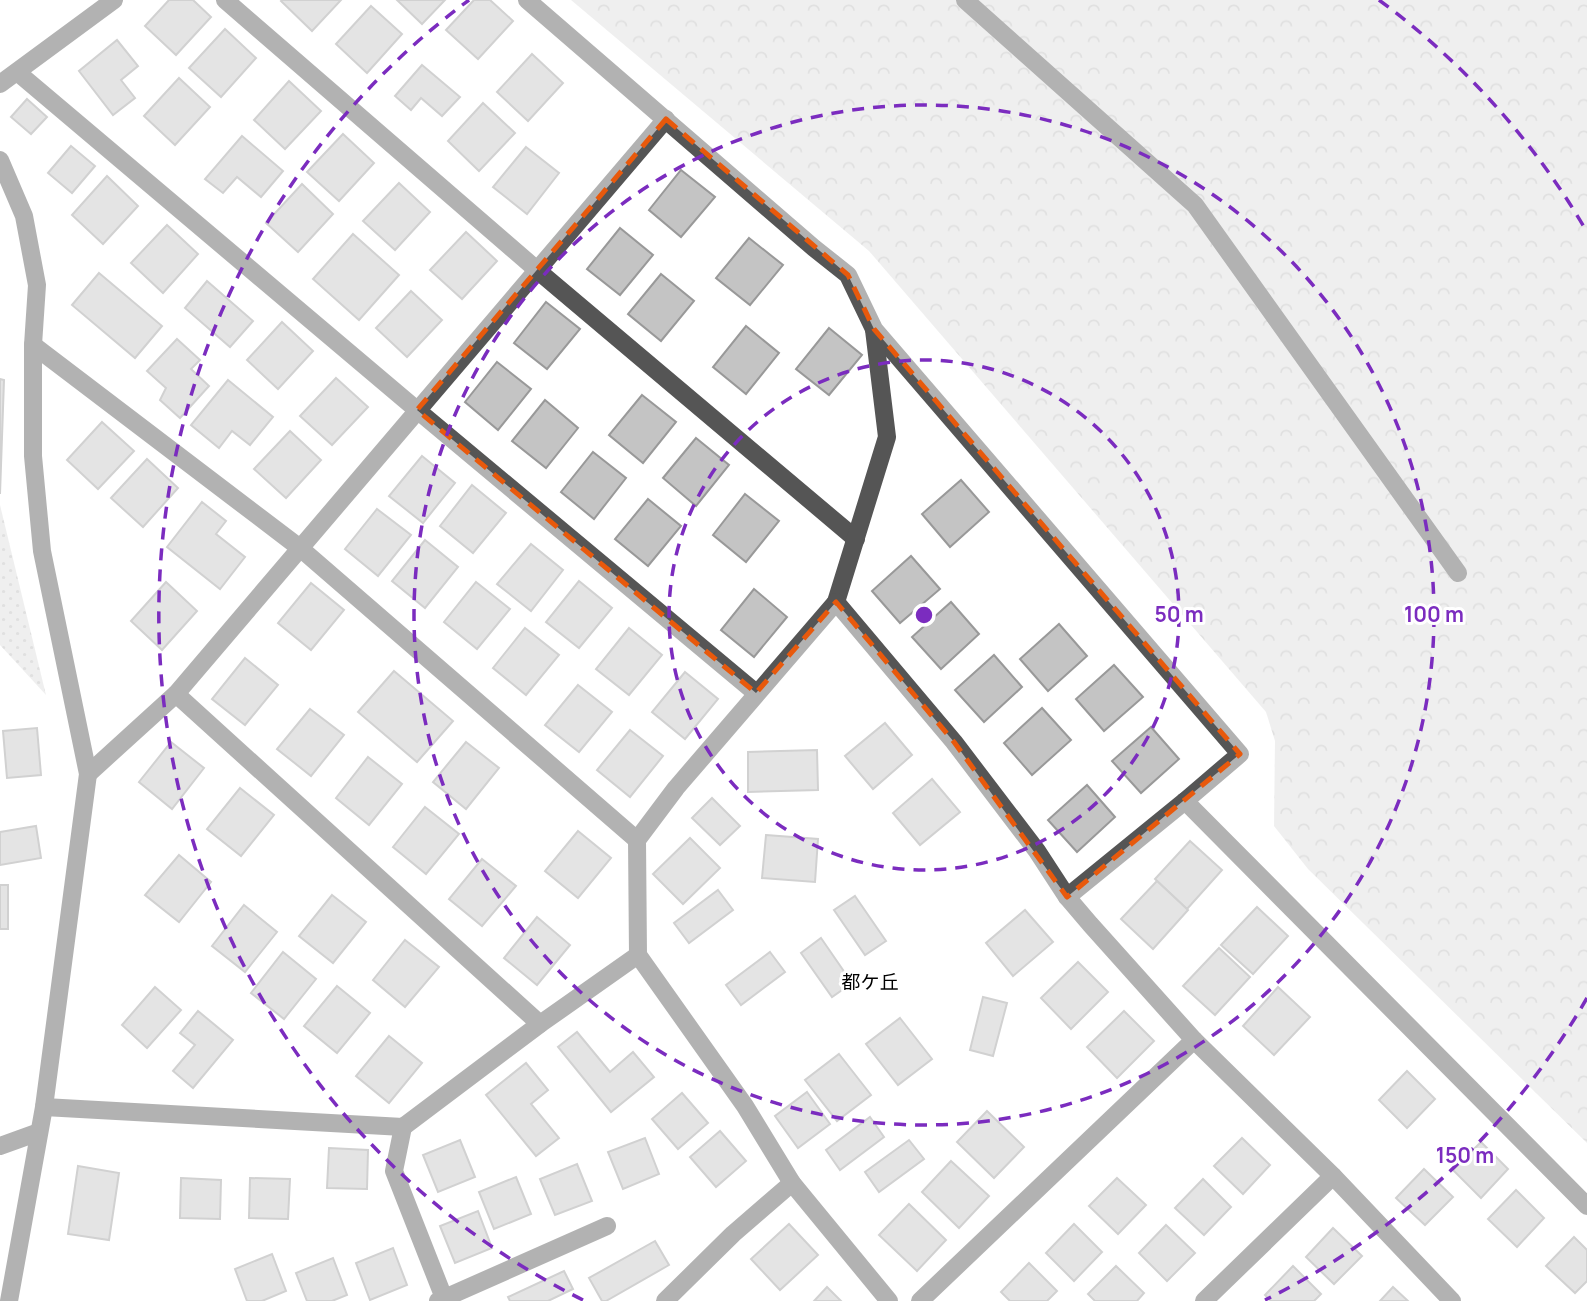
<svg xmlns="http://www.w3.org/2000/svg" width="1587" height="1301" font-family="Manrope,'Noto Sans JP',sans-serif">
<defs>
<pattern id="forest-crowns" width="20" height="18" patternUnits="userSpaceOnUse" patternTransform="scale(1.75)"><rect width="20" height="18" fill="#dcdcdc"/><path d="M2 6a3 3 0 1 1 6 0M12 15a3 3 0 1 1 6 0" fill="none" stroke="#bbb"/></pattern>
<pattern id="park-dots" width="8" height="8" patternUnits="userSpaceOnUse" patternTransform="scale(1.75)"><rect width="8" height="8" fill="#dcdcdc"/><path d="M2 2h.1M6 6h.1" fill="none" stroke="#bbb" stroke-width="1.8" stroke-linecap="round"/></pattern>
</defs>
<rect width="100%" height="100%" fill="#fff"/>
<path fill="url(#forest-crowns)" d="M 571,0 L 1587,0 L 1587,1143 L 1308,869 L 1274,826 L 1275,741 L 1266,712 L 869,251 Z"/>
<path fill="url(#park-dots)" d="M 0,505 L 46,695 L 0,645 Z"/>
<g fill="#c4c4c4" stroke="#999" stroke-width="2">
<path d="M 169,0 L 193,0 L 211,17 L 176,55 L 145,26 Z"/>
<path d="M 282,0 L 341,0 L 312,31 L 281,1 Z"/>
<path d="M 397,0 L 445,0 L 422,24 Z"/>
<path d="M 474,0 L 490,0 L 513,21 L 478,59 L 446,30 Z"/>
<path d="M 371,6 L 402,34 L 367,73 L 336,44 Z"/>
<path d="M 225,29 L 256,58 L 221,97 L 189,68 Z"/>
<path d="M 117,40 L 138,66 L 121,80 L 135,98 L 113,115 L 79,71 Z"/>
<path d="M 532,54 L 563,83 L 528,121 L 497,92 Z"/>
<path d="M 422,65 L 460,97 L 442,116 L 421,98 L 411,110 L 395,96 Z"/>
<path d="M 179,78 L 210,107 L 175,145 L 144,116 Z"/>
<path d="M 289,81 L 321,111 L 285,149 L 254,120 Z"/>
<path d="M 27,99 L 47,117 L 31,134 L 11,117 Z"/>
<path d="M 483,103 L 515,133 L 479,171 L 448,141 Z"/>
<path d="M 343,134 L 374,163 L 339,201 L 307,172 Z"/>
<path d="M 242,136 L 283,171 L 261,197 L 237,177 L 223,193 L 205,179 Z"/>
<path d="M 71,146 L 95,166 L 72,193 L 48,173 Z"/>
<path d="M 526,147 L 559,173 L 527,214 L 493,187 Z"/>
<path d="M 681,170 L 715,197 L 681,237 L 649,210 Z"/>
<path d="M 107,176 L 138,206 L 103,244 L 72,215 Z"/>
<path d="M 399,183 L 430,212 L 395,250 L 363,221 Z"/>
<path d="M 302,184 L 333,214 L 298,252 L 266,223 Z"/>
<path d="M 167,225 L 198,254 L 163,293 L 131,263 Z"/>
<path d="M 620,228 L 653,255 L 620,295 L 587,269 Z"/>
<path d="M 466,232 L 497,261 L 462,299 L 430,270 Z"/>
<path d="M 353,234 L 399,275 L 359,320 L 313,279 Z"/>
<path d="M 749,238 L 783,265 L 750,305 L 716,278 Z"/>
<path d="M 99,273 L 162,326 L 135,358 L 72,305 Z"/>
<path d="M 661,274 L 694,301 L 661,341 L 628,314 Z"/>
<path d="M 207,281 L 253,321 L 230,347 L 185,308 Z"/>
<path d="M 411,291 L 442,320 L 407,357 L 376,328 Z"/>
<path d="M 546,302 L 580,329 L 547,369 L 514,343 Z"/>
<path d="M 282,322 L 313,351 L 278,389 L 247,360 Z"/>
<path d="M 746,326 L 779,353 L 746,394 L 713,367 Z"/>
<path d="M 829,328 L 862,355 L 829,395 L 796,369 Z"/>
<path d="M 177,339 L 200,360 L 191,369 L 209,386 L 180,418 L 160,400 L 166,388 L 147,371 Z"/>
<path d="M 497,362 L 531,389 L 498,430 L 465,402 Z"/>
<path d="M 336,378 L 368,407 L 332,445 L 300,416 Z"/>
<path d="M 0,379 L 4,380 L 0,494 Z"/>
<path d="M 228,380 L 273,417 L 250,445 L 232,431 L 219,448 L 191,425 Z"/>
<path d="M 642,395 L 676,422 L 643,463 L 609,435 Z"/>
<path d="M 545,400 L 578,428 L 546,468 L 512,441 Z"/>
<path d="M 102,422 L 134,451 L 98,489 L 67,460 Z"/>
<path d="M 290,431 L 321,460 L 286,498 L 254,469 Z"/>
<path d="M 696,438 L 729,465 L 696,506 L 663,478 Z"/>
<path d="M 593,452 L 626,478 L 594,519 L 561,492 Z"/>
<path d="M 422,456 L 455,483 L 423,523 L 389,496 Z"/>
<path d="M 147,459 L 178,488 L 143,527 L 111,498 Z"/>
<path d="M 961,480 L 989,512 L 950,547 L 922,514 Z"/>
<path d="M 472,485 L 506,513 L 473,553 L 440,526 Z"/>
<path d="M 745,494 L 779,521 L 746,562 L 713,535 Z"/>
<path d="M 648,499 L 681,526 L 648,566 L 615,539 Z"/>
<path d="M 202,502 L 226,521 L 216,534 L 245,557 L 220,589 L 167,547 Z"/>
<path d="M 377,509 L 411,535 L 378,576 L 345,549 Z"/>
<path d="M 425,540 L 458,567 L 425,608 L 392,581 Z"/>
<path d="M 531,544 L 563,570 L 531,611 L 497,584 Z"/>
<path d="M 911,556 L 940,589 L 900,623 L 872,591 Z"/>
<path d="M 579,581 L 612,608 L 579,648 L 546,622 Z"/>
<path d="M 166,582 L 197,611 L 162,650 L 131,621 Z"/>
<path d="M 476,582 L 510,609 L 477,649 L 444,622 Z"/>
<path d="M 311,583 L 344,610 L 311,650 L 278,623 Z"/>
<path d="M 754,589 L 787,617 L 754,657 L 721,630 Z"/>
<path d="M 951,602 L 979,634 L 941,669 L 912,637 Z"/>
<path d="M 1059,624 L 1087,656 L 1048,691 L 1020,659 Z"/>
<path d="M 525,628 L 559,655 L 526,695 L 493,668 Z"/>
<path d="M 629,628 L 662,655 L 629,695 L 596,669 Z"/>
<path d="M 994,655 L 1022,687 L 984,722 L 955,690 Z"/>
<path d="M 245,658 L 278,685 L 245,725 L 212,699 Z"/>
<path d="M 1114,665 L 1143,697 L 1104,731 L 1076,699 Z"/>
<path d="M 394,671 L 453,721 L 417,762 L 358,712 Z"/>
<path d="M 685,672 L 718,699 L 685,739 L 652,712 Z"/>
<path d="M 578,685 L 612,712 L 579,752 L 545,725 Z"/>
<path d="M 1042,708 L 1071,740 L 1032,775 L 1004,743 Z"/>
<path d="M 310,709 L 344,735 L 311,776 L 277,749 Z"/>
<path d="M 885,723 L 912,755 L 873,789 L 845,756 Z"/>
<path d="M 1151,727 L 1179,759 L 1141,793 L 1112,761 Z"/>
<path d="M 37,728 L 41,775 L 7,778 L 3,731 Z"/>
<path d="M 630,730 L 663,756 L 630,797 L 597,770 Z"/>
<path d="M 171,742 L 204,768 L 172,809 L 139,782 Z"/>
<path d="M 466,742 L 499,768 L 466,809 L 433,782 Z"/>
<path d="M 817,750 L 818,790 L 748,792 L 748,752 Z"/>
<path d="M 368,757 L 402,784 L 369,825 L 336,798 Z"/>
<path d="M 932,779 L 960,812 L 920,845 L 893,813 Z"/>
<path d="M 1087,785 L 1115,817 L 1077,852 L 1048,820 Z"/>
<path d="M 240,788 L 274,815 L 241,856 L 207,829 Z"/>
<path d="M 712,798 L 740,826 L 720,845 L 692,818 Z"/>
<path d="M 425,807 L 459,834 L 426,874 L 393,847 Z"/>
<path d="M 36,826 L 41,858 L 0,865 L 0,832 Z"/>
<path d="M 578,831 L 611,858 L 578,898 L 545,871 Z"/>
<path d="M 766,835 L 818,839 L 815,882 L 762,878 Z"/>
<path d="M 690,838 L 720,868 L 683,904 L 653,874 Z"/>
<path d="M 1190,841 L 1222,870 L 1187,909 L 1155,879 Z"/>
<path d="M 179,855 L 211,882 L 179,922 L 145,895 Z"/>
<path d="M 482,859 L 516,886 L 482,926 L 449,899 Z"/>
<path d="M 1157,881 L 1188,910 L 1153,949 L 1121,919 Z"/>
<rect x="0" y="885" width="8" height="44"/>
<path d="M 718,890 L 733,910 L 689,943 L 674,923 Z"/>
<path d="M 332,895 L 366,922 L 333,963 L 299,936 Z"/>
<path d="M 855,896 L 886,941 L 865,955 L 834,910 Z"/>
<path d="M 244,905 L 277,932 L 245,972 L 212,946 Z"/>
<path d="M 1257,907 L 1288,936 L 1253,974 L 1221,945 Z"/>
<path d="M 1025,910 L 1053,942 L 1013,976 L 986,943 Z"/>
<path d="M 537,917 L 570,945 L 537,985 L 504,958 Z"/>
<path d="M 821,938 L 852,983 L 832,997 L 801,953 Z"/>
<path d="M 405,940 L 439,967 L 405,1007 L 373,980 Z"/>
<path d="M 1219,948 L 1250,977 L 1215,1015 L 1183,986 Z"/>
<path d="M 283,952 L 316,979 L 284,1019 L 251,993 Z"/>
<path d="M 770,952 L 785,972 L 741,1005 L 726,985 Z"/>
<path d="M 1078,962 L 1108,992 L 1071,1029 L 1041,998 Z"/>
<path d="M 337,986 L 370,1013 L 337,1053 L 304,1026 Z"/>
<path d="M 155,987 L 181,1010 L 147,1048 L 122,1025 Z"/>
<path d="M 1278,987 L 1310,1017 L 1274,1055 L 1243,1026 Z"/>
<path d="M 983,997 L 1007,1003 L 993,1056 L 970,1050 Z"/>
<path d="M 198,1011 L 233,1040 L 193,1088 L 173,1071 L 195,1045 L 180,1033 Z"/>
<path d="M 1124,1011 L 1154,1041 L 1117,1078 L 1087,1047 Z"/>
<path d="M 900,1018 L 932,1059 L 898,1085 L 866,1044 Z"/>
<path d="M 577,1032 L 610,1072 L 633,1052 L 654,1077 L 611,1112 L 558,1047 Z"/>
<path d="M 389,1036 L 422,1063 L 389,1103 L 356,1076 Z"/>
<path d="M 839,1054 L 871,1095 L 837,1121 L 805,1080 Z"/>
<path d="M 526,1063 L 548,1090 L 531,1104 L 559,1138 L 536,1156 L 486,1095 Z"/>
<path d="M 1407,1071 L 1435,1099 L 1407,1128 L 1379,1100 Z"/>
<path d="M 807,1092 L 830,1124 L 798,1148 L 775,1116 Z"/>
<path d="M 682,1093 L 708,1123 L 678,1149 L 652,1119 Z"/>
<path d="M 987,1111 L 1024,1147 L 994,1178 L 957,1142 Z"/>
<path d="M 870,1117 L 884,1137 L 840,1170 L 826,1150 Z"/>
<path d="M 720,1131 L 746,1161 L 716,1187 L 690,1157 Z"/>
<path d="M 645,1138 L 659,1174 L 623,1189 L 608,1152 Z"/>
<path d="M 1242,1138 L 1270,1165 L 1243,1194 L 1214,1166 Z"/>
<path d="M 460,1140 L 475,1177 L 438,1192 L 423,1155 Z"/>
<path d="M 909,1140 L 924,1159 L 879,1192 L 865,1172 Z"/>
<path d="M 1481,1142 L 1508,1169 L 1481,1198 L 1453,1170 Z"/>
<path d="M 329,1148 L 368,1150 L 367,1189 L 327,1188 Z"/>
<path d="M 951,1161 L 989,1196 L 959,1228 L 922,1192 Z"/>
<path d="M 577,1164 L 592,1201 L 555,1215 L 540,1179 Z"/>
<path d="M 78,1166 L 119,1173 L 109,1240 L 68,1234 Z"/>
<path d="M 1424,1169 L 1453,1197 L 1425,1225 L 1396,1198 Z"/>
<path d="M 516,1177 L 531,1214 L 494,1229 L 479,1192 Z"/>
<path d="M 181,1178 L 221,1180 L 220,1219 L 180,1218 Z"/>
<path d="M 250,1178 L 290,1179 L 288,1219 L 249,1218 Z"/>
<path d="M 1117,1178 L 1146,1205 L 1118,1234 L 1089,1206 Z"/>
<path d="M 1203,1179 L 1231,1207 L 1204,1235 L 1175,1208 Z"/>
<path d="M 1516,1190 L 1544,1218 L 1517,1247 L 1488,1219 Z"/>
<path d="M 909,1204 L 946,1240 L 917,1271 L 879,1235 Z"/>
<path d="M 478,1211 L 492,1248 L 455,1263 L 440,1226 Z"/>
<path d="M 789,1224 L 818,1255 L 780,1290 L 751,1259 Z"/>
<path d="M 1074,1224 L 1102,1252 L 1074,1281 L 1046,1253 Z"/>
<path d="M 1166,1225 L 1195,1253 L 1167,1281 L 1139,1253 Z"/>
<path d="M 1333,1228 L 1362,1256 L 1334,1284 L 1306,1257 Z"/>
<path d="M 1574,1237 L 1587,1250 L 1587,1281 L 1575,1293 L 1546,1266 Z"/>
<path d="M 655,1241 L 669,1265 L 606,1301 L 602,1301 L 589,1278 Z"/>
<path d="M 393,1248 L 407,1285 L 370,1300 L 356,1263 Z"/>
<path d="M 272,1254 L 286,1291 L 262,1301 L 247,1301 L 235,1269 Z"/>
<path d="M 333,1258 L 347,1295 L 332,1301 L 307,1301 L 296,1273 Z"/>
<path d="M 1029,1263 L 1057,1291 L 1047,1301 L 1010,1301 L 1001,1292 Z"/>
<path d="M 1116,1266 L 1144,1293 L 1137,1301 L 1095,1301 L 1088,1294 Z"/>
<path d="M 1293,1266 L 1321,1294 L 1314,1301 L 1271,1301 L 1265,1295 Z"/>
<path d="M 564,1271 L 573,1289 L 548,1301 L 510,1301 L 508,1297 Z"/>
<path d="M 827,1287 L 841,1301 L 814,1301 Z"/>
<path d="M 1393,1287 L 1408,1301 L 1380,1301 Z"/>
</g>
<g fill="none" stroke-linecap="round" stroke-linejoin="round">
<g stroke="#555" stroke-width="18">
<path d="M 225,0 L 537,270 L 856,539"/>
<path d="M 527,0 L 814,248 L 848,275 L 874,329 L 1240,754 L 1185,801 L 1067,897"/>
<path d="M 965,0 L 1195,205 L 1458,573"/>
<path d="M 17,72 L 417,410 L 756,693"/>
<path d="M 0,84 L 114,0"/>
<path d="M 0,160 L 24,216 L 37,285 L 33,345 L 33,456 L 42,551 L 88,774 L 44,1107 L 9,1301"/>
<path d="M 874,330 L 887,437 L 836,602 L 676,788 L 637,840 L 638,955 L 745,1106 L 792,1183 L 889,1301"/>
<path d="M 33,345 L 300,548 L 637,840"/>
<path d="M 836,602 L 954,742 L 1037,851 L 1067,897 L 1090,924 L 1194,1040 L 1333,1176 L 1452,1301"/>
<path d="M 176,694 L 540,1024"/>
<path d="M 88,774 L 176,694 L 666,119"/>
<path d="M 1185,801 L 1587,1206"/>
<path d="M 44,1107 L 403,1127 L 540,1024 L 638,955"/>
<path d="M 403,1127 L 394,1171 L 444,1298"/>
<path d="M 0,1146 L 39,1132"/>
<path d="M 438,1301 L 607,1226"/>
<path d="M 665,1301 L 733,1234 L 792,1183"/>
<path d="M 920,1301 L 1194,1040"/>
<path d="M 1204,1301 L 1333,1176"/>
</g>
</g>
<path d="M0 0H1587V1301H0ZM 666,119 L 848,275 L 874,329 L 1240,754 L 1067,897 L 954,742 L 836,602 L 756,693 L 417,410 Z" fill="#fff" fill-opacity=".55" fill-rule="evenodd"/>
<path fill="none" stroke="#e8590c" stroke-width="5" stroke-dasharray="14 9" stroke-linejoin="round" d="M 666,119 L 848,275 L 874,329 L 1240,754 L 1067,897 L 954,742 L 836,602 L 756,693 L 417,410 Z"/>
<g fill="none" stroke="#7b2cbf" stroke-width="3.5" stroke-dasharray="12 9">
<circle cx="924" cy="615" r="255"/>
<circle cx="924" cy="615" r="510"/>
<path d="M1587 998A765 765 0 0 1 1265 1300M583 1300A765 765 0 0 1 469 0M1379 0A765 765 0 0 1 1587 232"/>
</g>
<g text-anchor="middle" stroke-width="6" stroke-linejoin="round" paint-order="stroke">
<g font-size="19" fill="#000" stroke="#fff">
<text x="870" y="989">都ケ丘</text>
</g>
</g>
<circle cx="924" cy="615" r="10" fill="#7b2cbf" stroke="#fff" stroke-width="3.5"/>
<g font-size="21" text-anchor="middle" font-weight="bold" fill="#7b2cbf" stroke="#fff" stroke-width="6" stroke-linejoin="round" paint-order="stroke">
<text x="1179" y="622">50 m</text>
<text x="1434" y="622">100 m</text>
<text x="1465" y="1163">150 m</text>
</g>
</svg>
